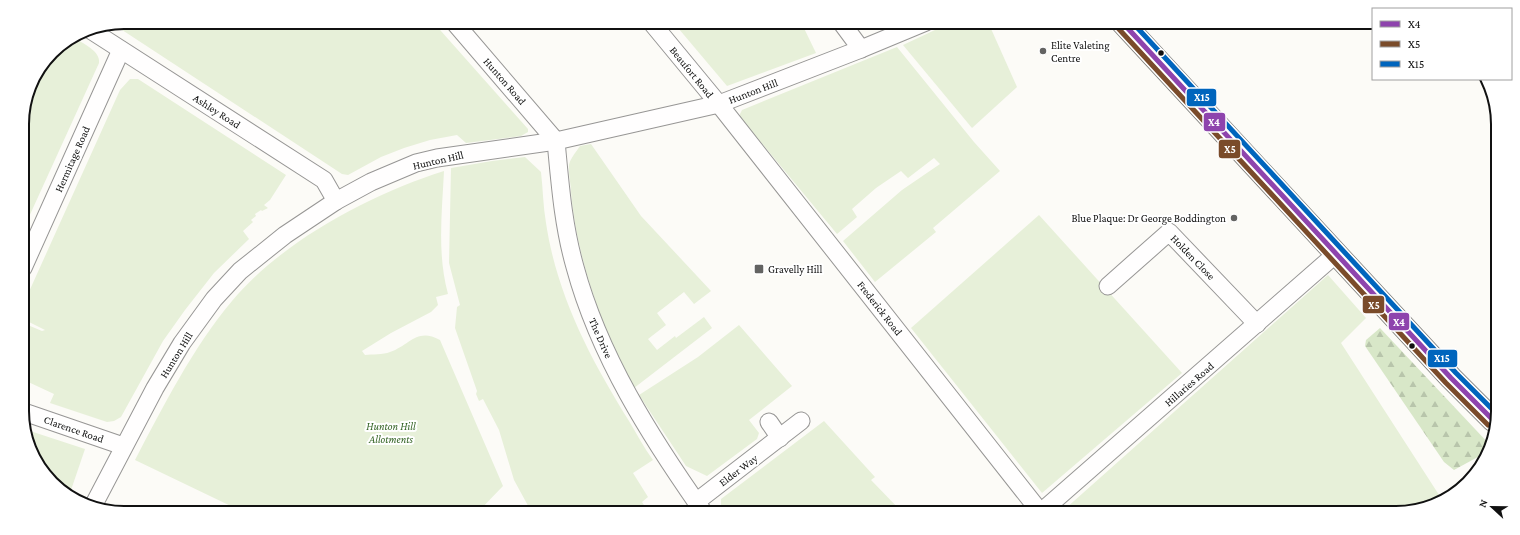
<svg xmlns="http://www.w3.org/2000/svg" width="1520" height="535" font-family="'Crimson Pro',serif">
<defs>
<pattern id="forest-firs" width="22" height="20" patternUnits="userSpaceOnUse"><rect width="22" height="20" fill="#d8e7c8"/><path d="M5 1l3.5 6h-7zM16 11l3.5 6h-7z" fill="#b8c5ab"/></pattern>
</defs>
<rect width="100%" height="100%" fill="#fcfbf7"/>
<g fill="#e7f0d9">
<path d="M 124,22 L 433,22 L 528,129 L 528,132 L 521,136 L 466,143 L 457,135 L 430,140 L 404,148 L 381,157 L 348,175 L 342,174 L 113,24 Z"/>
<path d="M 673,22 L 801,22 L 816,53 L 727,86 Z"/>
<path d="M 952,22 L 988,22 L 1017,87 L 972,128 L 903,45 Z"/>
<path d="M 73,37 C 82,43 101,51 99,63 L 23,230 L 22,117 L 32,79 L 57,48 Z"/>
<path d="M 897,47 L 974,142 L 1000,171 L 933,228 L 936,232 L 875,282 L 843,241 L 902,190 L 940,164 L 934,158 L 908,178 L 901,171 L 876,188 L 852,209 L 857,217 L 837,234 L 740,117 L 740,114 L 742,110 Z"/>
<path d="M 130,79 L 138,79 L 286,175 L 270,200 L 264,205 L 268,208 L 262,211 L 261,210 L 255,214 L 256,216 L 251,220 L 253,222 L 243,231 L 249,239 L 214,273 L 185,310 L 163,341 L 121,417 L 114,421 L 107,422 L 50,403 L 54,394 L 24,380 L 23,323 L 42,331 L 45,330 L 23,319 L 23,305 L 120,90 Z"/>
<path d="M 591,144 L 641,216 L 711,291 L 694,304 L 684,292 L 657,313 L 666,325 L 648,339 L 657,350 L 675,336 L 676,338 L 704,317 L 712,328 L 634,388 C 603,332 576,256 571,192 C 571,184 568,173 569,165 C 570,159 576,152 580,146 Z"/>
<path d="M 525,157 L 541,172 C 543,189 543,206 546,223 C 557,296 591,360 629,421 C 637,434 644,448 653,460 L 633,473 L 648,497 L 642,502 L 649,513 L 532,513 L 514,480 L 499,430 L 483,399 L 479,401 L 476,394 L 477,391 L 455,328 L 457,307 L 460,305 L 449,263 L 451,168 L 492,161 Z"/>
<path d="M 444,171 C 442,212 437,254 448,294 L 436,297 L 438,305 L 431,312 L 391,333 L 362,351 L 365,355 C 372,354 383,355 390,352 C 410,345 417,327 440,340 L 503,486 L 477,513 L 235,513 L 237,509 L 135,460 C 164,405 192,349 232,301 C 282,241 371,194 444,171 Z"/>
<path d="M 1039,215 L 1182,373 L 1042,493 L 911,328 Z"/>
<path d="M 1328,275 L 1366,318 L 1341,343 L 1441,498 L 1402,513 L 1065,513 L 1065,509 Z"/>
<path d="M 739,325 L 792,386 L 749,420 L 759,433 L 757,439 L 707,476 L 686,466 L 639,395 L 698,357 Z"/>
<path d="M 824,421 L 875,477 L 871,480 L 903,513 L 721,513 L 721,499 Z"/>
<path d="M 24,429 L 85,449 L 70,493 L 47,478 Z"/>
</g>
<path fill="url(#forest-firs)" d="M 1380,328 L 1491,446 L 1487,452 L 1454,470 L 1444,462 L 1365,346 L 1366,340 Z"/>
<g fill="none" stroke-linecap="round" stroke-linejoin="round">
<defs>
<g id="street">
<path d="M 454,22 L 556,141"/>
<path d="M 651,22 L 722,108 L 1041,513"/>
<path d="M 841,22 L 861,49"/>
<path d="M 89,29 L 324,180 L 336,201"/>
<path d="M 556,141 C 560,183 563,225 575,267 C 599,356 651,438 704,513"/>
<path d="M 23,268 L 121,50"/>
<path d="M 1108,286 L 1169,232 L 1257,324"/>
<path d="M 24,412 L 123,446"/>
<path d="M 769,422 L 780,438"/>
<path d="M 696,502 L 801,421"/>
<path d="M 92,508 L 155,388 L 182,343 L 214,299 L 240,271 L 285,235 L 336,201 L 371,182 L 416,163 L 437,158 L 556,141 L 719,104 L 861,49 L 926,22"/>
<path d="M 1040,513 L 1337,253"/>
</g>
<path id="primary" d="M 1122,22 L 1451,378 L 1493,420"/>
</defs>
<use href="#street" stroke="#979695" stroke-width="19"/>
<use href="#primary" stroke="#848482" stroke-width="24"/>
<use href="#street" stroke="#fffefe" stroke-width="17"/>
<use href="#primary" stroke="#ebe7dd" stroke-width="22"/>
<defs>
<path id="bus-1" d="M 1122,22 L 1451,378 L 1493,420"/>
<path id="bus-2" d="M 1117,27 L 1446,383 L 1488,425"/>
<path id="bus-3" d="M 1132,22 L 1456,373 L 1493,410"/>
</defs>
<use href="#bus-1" stroke="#fff" stroke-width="8"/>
<use href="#bus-2" stroke="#fff" stroke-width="8"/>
<use href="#bus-3" stroke="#fff" stroke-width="8"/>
<use href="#bus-1" stroke="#8e44ad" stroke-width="5"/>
<use href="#bus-2" stroke="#7a4b2a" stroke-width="5"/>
<use href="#bus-3" stroke="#0065bd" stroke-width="5"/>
</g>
<g fill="#636362" stroke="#fff" stroke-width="1.5">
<circle cx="1043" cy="51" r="4"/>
<circle cx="1234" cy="218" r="4"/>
<rect x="754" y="264" width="10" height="10" rx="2"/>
</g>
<g fill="#111" stroke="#fff" stroke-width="1.5">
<circle cx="1161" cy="53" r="3.5"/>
<circle cx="1412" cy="346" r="3.5"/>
</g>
<g text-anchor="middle" stroke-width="4" stroke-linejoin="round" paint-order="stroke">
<g font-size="11" fill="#111" stroke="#fff" text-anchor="start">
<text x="1051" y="49">Elite Valeting<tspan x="1051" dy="13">Centre</tspan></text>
<text x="1226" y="222" text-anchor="end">Blue Plaque: Dr George Boddington</text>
<text x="768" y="273">Gravelly Hill</text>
</g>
<g font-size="11" fill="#111" stroke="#fff">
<text transform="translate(692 72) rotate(51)" y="4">Beaufort Road</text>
<text transform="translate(505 81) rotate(49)" y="4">Hunton Road</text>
<text transform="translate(753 91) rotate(-21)" y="4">Hunton Hill</text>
<text transform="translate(217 111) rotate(33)" y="4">Ashley Road</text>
<text transform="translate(72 159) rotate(-66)" y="4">Hermitage Road</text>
<text transform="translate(438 160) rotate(-13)" y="4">Hunton Hill</text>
<text transform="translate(1193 257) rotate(46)" y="4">Holden Close</text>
<text transform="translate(880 308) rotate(52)" y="4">Frederick Road</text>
<text transform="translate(601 338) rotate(66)" y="4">The Drive</text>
<text transform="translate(176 355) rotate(-58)" y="4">Hunton Hill</text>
<text transform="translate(1189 384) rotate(-41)" y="4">Hillaries Road</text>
<text transform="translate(74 429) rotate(19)" y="4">Clarence Road</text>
<text transform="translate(738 470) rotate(-37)" y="4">Elder Way</text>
</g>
<g font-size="11" font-style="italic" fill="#346425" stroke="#fff">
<text x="391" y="430">Hunton Hill<tspan x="391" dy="13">Allotments</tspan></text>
</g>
</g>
<path d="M0 0H1520V535H0ZM124 29H1396A95 95 0 0 1 1491 124V411A95 95 0 0 1 1396 506H124A95 95 0 0 1 29 411V124A95 95 0 0 1 124 29Z" fill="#fff" fill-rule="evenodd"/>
<path fill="none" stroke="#111" stroke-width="2" d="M124 29H1396A95 95 0 0 1 1491 124V411A95 95 0 0 1 1396 506H124A95 95 0 0 1 29 411V124A95 95 0 0 1 124 29Z"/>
<g stroke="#fff" stroke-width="1.5">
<rect x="1186" y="88" width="31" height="19" rx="4" fill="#0065bd"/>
<rect x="1203" y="112" width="23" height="20" rx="4" fill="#8e44ad"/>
<rect x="1218" y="139" width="23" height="20" rx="4" fill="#7a4b2a"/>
<rect x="1362" y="295" width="23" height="19" rx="4" fill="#7a4b2a"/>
<rect x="1388" y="312" width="22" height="19" rx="4" fill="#8e44ad"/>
<rect x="1427" y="349" width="31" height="19" rx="4" fill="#0065bd"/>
</g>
<g font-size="11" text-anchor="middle" font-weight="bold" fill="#fff">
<text x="1202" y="101">X15</text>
<text x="1214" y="126">X4</text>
<text x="1230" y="153">X5</text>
<text x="1374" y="309">X5</text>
<text x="1399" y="326">X4</text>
<text x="1442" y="362">X15</text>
</g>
<rect x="1372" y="8" width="140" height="72" fill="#ffffff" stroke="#a0a0a0"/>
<rect x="1380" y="21" width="20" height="6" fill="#8e44ad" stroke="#a0a0a0"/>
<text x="1408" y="28" font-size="12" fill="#111111">X4</text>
<rect x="1380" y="41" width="20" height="6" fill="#7a4b2a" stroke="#a0a0a0"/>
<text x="1408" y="48" font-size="12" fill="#111111">X5</text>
<rect x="1380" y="61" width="20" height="6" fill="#0065bd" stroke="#a0a0a0"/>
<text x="1408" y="68" font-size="12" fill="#111111">X15</text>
<g transform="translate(1492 507) rotate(292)" stroke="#ffffff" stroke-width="3" paint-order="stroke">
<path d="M0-3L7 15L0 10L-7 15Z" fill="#111111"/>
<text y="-6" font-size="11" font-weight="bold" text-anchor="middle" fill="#111111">N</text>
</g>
</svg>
